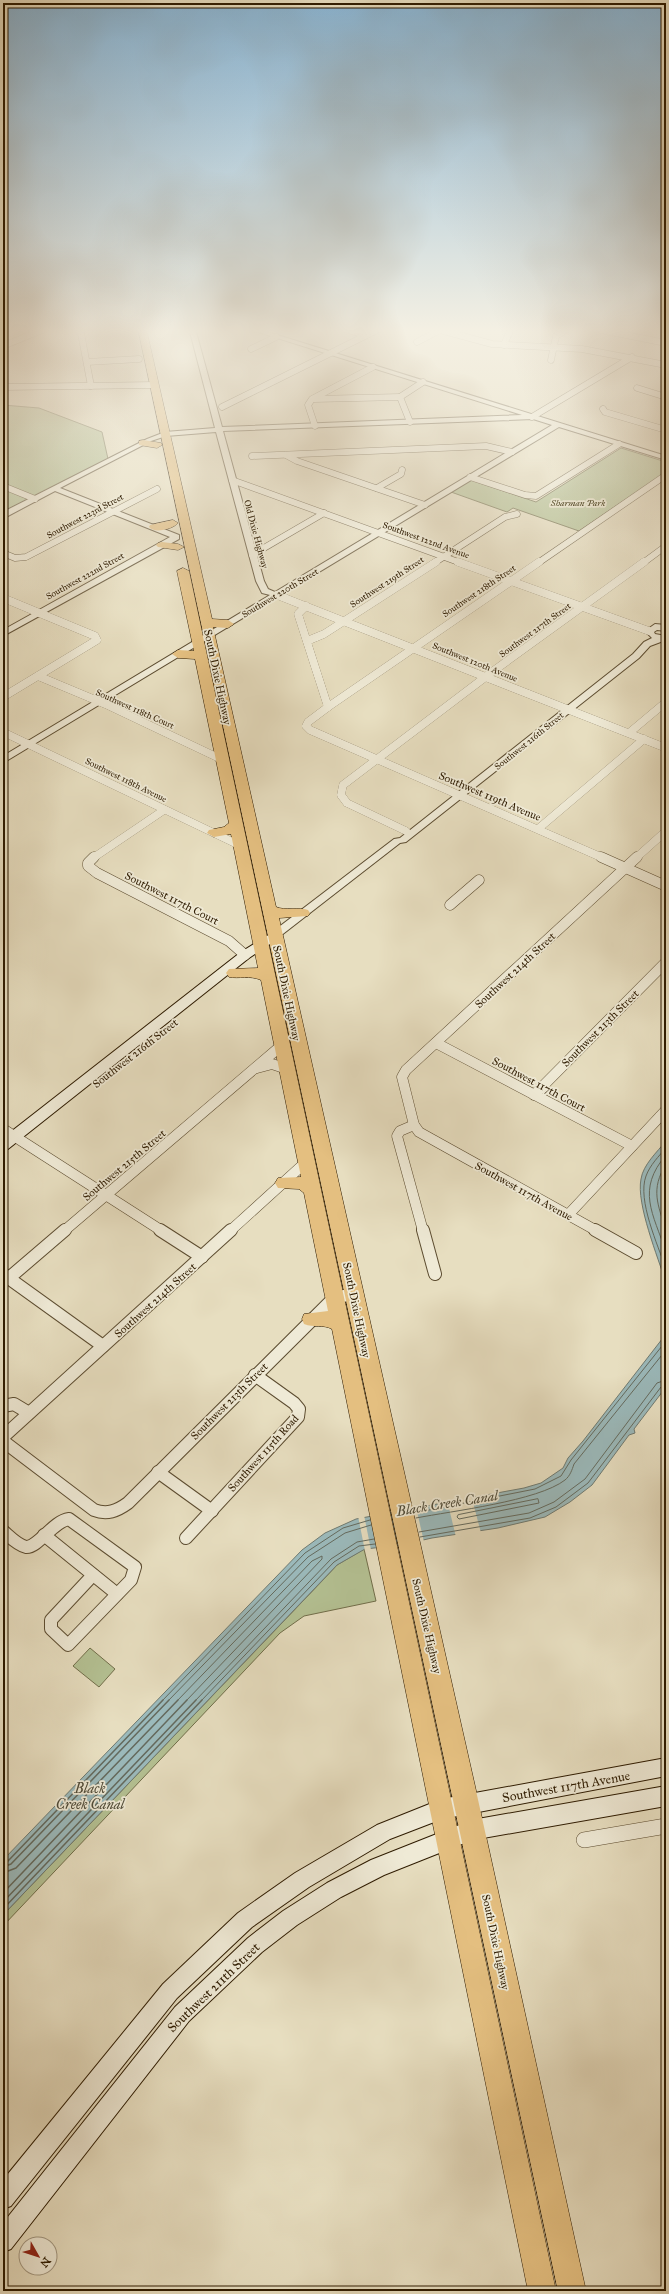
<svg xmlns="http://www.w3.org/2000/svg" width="669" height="2294" font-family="'IM FELL Great Primer',serif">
<rect width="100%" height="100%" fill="#e7dec0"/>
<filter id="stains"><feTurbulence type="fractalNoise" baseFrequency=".005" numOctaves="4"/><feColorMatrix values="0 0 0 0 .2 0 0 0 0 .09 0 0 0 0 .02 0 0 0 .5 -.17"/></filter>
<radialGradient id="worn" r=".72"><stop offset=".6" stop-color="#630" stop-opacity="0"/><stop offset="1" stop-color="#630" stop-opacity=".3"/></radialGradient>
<g fill="#b4c193" stroke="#716e4a">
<path d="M 3,405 L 39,408 L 102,432 L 108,459 L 3,512 Z"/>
<path d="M 621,448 L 666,462 L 666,472 L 579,531 L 513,508 L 507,512 L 451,492 L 471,480 L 536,502 Z"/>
<path d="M 364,1549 L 376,1601 L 304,1616 L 280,1633 L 3,1926 L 3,1915 L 323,1580 L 337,1565 Z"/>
<path d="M 90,1648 L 115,1669 L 99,1687 L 73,1666 Z"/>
</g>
<g fill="#9bbabc" stroke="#6f7a71">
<path d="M 666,1141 L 666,1283 C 658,1257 636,1204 641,1179 C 643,1165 657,1152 666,1141 Z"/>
<path d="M 666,1334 L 666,1387 L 634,1429 L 635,1433 L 629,1435 L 592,1485 L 570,1502 L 545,1517 L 498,1528 L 432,1538 L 401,1545 L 365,1549 L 337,1565 L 3,1915 L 3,1860 L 302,1550 L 325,1533 L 356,1519 L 524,1488 L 541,1483 L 563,1468 L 568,1458 L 583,1441 Z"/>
</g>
<g fill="#e7dec0">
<path d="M 471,1495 L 481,1533 L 456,1537 L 447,1500 Z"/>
<path d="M 416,1507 L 424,1542 L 402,1547 L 411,1508 Z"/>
<path d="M 364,1515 L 371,1550 L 365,1551 L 358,1516 Z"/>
</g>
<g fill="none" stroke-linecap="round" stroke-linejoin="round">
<g stroke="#646a5e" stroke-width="1">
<path d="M 666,1148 C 659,1156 650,1165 646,1176 C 637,1200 658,1245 666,1269"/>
<path d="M 666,1155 C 636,1190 653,1213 666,1252"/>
<path d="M 666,1164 C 650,1190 658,1204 666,1231"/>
<path d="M 538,1499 L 539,1503 L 459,1519 L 457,1517 L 458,1515 Z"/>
<path d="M 414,1513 L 535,1489 L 561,1476 L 571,1460 L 666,1341"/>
<path d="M 416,1518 C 452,1511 538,1501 565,1480 C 570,1476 572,1470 574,1464 L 666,1350"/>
<path d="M 419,1532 L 529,1513 L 554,1502 L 585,1479 L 657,1383 L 666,1380"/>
<path d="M 420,1537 L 530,1518 L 556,1507 L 588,1483 L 661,1387 L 666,1385"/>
<path d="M 162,1701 L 305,1553 L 343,1528 L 370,1520"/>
<path d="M 168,1701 L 308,1557 L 345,1533 L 371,1525"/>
<path d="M 177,1701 L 312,1561 L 322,1556 L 322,1559 L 186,1701"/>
<path d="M 195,1701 L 331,1559 L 357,1542 L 374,1539"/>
<path d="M 201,1701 L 334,1562 L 359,1546 L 375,1544"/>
</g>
<g stroke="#646a5e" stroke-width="1.5">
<path d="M 3,1862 L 8,1861 L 163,1700"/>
<path d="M 3,1867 L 11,1864 L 169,1700"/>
<path d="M 3,1873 L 16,1868 L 178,1700"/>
<path d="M 3,1893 L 187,1700"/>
<path d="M 3,1902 L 196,1700"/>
<path d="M 3,1909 L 202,1700"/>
</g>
<defs>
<g id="minor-far4">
<path d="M 80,328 L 91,386"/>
<path d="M 343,328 L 358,333 L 369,332"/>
<path d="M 591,328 L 666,343"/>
<path d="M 440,330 L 492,344 L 582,349 L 666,365"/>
<path d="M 417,342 L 444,328"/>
<path d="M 504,345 L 511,328"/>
<path d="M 3,346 L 47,328"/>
<path d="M 251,349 L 276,337"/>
<path d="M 551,360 L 556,336 L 569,328"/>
<path d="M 87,362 L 139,359"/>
<path d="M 3,387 L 155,385"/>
<path d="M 637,388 L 666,397"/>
<path d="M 314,399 L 400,397"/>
<path d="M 222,407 L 381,328"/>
<path d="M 603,409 L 605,412 L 666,430"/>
<path d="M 532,417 L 632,357"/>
<path d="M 410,422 L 400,397 L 423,382"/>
<path d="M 315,426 L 308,405 L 312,399 L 373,367"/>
<path d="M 286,455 L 297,461 L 425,505"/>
<path d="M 252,456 L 486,446 L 512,452"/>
<path d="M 470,477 L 525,495 L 536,496 L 619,444"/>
<path d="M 232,480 L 461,563"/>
<path d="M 3,486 L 35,499"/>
<path d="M 377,488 L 401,474 L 402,470"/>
<path d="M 3,553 L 15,558 L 26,557 L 157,489"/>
<path d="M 252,555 L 324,513"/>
<path d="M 434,563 L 505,517 L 517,514"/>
<path d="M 538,563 L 666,475"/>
<path d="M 643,563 L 666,546"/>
</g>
<g id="minor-far3">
<path d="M 458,562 L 649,631"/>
<path d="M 539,562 L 328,707 L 308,722 L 306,726 L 310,730 L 603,858"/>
<path d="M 277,595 L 666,748"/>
<path d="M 3,598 L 95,636 L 97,640 L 3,697"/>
<path d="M 306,606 L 298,614 L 328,707"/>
<path d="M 307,641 L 324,634 L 436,562"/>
<path d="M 38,676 L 105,704 L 223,760"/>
<path d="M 3,732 L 241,846"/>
<path d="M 629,733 L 666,702"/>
<path d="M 538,829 L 644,739"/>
<path d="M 406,831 L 347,803 L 341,795 L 343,785 L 492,672 L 644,562"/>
<path d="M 93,858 L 164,810"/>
<path d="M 636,858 L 666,831"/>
</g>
<g id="minor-far2">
<path d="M 94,857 L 88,863 L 88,866 L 97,873 L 229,941 L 245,955"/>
<path d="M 601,857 L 666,886"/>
<path d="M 450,905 L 479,880"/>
<path d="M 436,1043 L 632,1146"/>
<path d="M 257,1068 L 272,1064 L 287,1069"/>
<path d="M 534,1095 L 666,962"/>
<path d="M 414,1125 L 400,1131 L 397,1136 L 423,1231"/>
<path d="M 3,1129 L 162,1231"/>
<path d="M 568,1215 L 666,1110"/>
<path d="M 64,1231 L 282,1045"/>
<path d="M 230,1231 L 306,1162"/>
<path d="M 597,1231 L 419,1132 L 414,1125 L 402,1077 L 406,1070 L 637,857"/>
</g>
<g id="minor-far1">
<path d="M 160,1230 L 202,1257"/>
<path d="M 423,1230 L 435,1274"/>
<path d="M 595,1230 L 636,1253"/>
<path d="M 3,1274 L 103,1346"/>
<path d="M 9,1278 L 65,1230"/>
<path d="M 3,1406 L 14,1404 L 29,1413"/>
<path d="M 3,1437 L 231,1230"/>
<path d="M 3,1441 L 94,1510 C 107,1515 117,1511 128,1503 L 334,1298 L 353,1294"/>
<path d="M 158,1472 L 212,1511"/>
<path d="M 3,1531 C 9,1536 17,1545 26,1547 C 38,1548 53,1521 69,1519 L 135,1567 L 131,1580 L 68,1645 L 51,1629 L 51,1620 L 93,1575"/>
<path d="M 44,1535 L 117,1594"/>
<path d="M 186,1538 L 298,1417 L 299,1409 L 294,1403 L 255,1375"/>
</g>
<path id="minor" d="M 584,1840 L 666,1826"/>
<g id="tertiary">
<path d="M 189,328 L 195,328 L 222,427 L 522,415 L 245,328 L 255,328 L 666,456 L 666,460 L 559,427 L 3,763 L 3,756 L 270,595 L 262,593 L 256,581 L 216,432 L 166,436 L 151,441 L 60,488 L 179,535 L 179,539 L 3,636 L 3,630 L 170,537 L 55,491 L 6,517 L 3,517 L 3,512 L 147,439 L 165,432 L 215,428 ZM 533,419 L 552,425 L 275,592 L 268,589 L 264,581 L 223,431 Z"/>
<path d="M 655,624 L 666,625 L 666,631 L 657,630 L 654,632 L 655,634 L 666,636 L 666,640 L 650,646 L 639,658 L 406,842 L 400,843 L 279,937 L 271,937 L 270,935 L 271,933 L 394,839 L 400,838 L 633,654 L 644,642 L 652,638 L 645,631 Z"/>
</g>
<g id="secondary">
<path d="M 275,931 L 279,932 L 281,935 L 279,938 L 249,958 L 8,1149 L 3,1150 L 3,1138 L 241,952 Z"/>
<path d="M 666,1758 L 666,1776 L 442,1819 L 390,1839 L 309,1887 L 252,1927 L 177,1998 L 11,2206 L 3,2209 L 3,2180 L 163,1984 L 238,1913 L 295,1873 L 377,1825 L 442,1799 Z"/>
<path d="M 666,1786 L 666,1806 L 472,1840 L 384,1875 L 341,1897 L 297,1925 L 262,1952 L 189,2021 L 11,2249 L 3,2252 L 3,2223 L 175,2007 L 248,1938 L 283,1911 L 327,1883 L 371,1860 L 472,1820 Z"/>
</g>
<g id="trunk">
<path d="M 138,328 L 146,328 L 212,619 L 228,620 L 234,624 L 228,628 L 213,627 L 276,907 C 286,911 298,907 308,910 L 310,913 L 308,916 L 279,918 L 475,1786 L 586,2291 L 558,2291 Z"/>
<path d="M 143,440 L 161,443 L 162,445 L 157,448 L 139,445 L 139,441 Z"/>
<path d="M 173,520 L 178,523 C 173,529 154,534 149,527 L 150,525 Z"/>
<path d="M 162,542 L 178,544 L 184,547 L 178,550 L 158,547 L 156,545 L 158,543 Z"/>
<path d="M 183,568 L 189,571 L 556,2291 L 528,2291 L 332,1329 C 323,1324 314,1328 304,1324 L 302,1319 L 304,1314 L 328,1311 L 304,1193 L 299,1189 L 278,1188 L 275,1183 L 278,1178 L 301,1177 L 261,980 C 250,975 239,979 229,977 L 226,973 L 229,969 L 258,968 L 231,834 L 214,837 L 207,833 L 209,830 L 224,827 L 229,823 L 195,659 L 178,658 L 172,654 L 178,650 L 194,651 L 177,571 Z"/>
</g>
</defs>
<use href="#minor-far4" stroke="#5c4c30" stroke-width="7"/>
<use href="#minor-far3" stroke="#5c4c30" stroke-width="8"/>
<use href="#minor-far2" stroke="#5c4c30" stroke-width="11"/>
<use href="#minor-far1" stroke="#5c4c30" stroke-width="14"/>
<use href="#minor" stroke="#5c4c30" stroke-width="16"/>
<use href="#tertiary" stroke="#5c4c30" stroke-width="2"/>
<use href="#secondary" stroke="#2e1b00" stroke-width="2"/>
<use href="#trunk" stroke="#2e1b00" stroke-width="1"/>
<use href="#minor-far4" stroke="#efead6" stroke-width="6"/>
<use href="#minor-far3" stroke="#efead6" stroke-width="8"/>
<use href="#minor-far2" stroke="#efead6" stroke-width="10"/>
<use href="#minor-far1" stroke="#efead6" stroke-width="12"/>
<use href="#minor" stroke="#efead6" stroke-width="15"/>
<use href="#tertiary" fill="#efead6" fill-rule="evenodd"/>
<use href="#secondary" fill="#efead6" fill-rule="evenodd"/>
<use href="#trunk" fill="#e4bf80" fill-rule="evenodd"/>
</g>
<linearGradient id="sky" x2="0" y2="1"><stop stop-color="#89b6d6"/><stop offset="0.51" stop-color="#f4f0e3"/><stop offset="1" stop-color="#f4f0e3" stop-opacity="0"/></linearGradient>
<rect width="669" height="649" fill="url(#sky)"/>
<g text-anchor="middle" stroke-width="3.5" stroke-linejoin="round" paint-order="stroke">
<g font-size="9" font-style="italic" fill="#564d2c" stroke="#efead6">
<text x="578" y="506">Sharman Park</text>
</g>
<g font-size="9" fill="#2e1b00" stroke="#efead6">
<text transform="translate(85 516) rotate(-28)" y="3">Southwest 223rd Street</text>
<text transform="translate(256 534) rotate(75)" y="3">Old Dixie Highway</text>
<text transform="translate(426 540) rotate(20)" y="3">Southwest 122nd Avenue</text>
<text transform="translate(85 576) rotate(-29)" y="3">Southwest 222nd Street</text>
<text transform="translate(387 582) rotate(-33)" y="3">Southwest 219th Street</text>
<text transform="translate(479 591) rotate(-34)" y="3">Southwest 218th Street</text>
<text transform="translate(280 593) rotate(-31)" y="3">Southwest 220th Street</text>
<text transform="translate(535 630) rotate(-36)" y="3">Southwest 217th Street</text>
<text transform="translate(475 662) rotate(22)" y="3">Southwest 120th Avenue</text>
<text transform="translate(135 709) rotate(24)" y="3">Southwest 118th Court</text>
<text transform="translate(529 741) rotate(-39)" y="3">Southwest 216th Street</text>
<text transform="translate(126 780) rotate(26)" y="3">Southwest 118th Avenue</text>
</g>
<g font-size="11" fill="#2e1b00" stroke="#efead6">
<text transform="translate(218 677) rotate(78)" y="4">South Dixie Highway</text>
<text transform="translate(490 796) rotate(23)" y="4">Southwest 119th Avenue</text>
<text transform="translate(172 898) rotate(27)" y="4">Southwest 117th Court</text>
<text transform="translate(515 970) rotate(-43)" y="4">Southwest 214th Street</text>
<text transform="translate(287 993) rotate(78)" y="4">South Dixie Highway</text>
<text transform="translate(600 1028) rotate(-45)" y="4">Southwest 213th Street</text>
<text transform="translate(135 1053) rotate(-38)" y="4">Southwest 216th Street</text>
<text transform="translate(539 1084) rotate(28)" y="4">Southwest 117th Court</text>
<text transform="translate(124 1165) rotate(-40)" y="4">Southwest 215th Street</text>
<text transform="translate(524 1191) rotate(29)" y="4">Southwest 117th Avenue</text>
<text transform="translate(155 1300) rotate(-42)" y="4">Southwest 214th Street</text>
<text transform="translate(357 1310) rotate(78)" y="4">South Dixie Highway</text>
<text transform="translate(229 1401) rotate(-45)" y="4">Southwest 213th Street</text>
<text transform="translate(263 1453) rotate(-48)" y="4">Southwest 115th Road</text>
<text transform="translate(427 1626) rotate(77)" y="4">South Dixie Highway</text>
<text transform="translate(496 1942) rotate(78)" y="4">South Dixie Highway</text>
</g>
<g font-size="13" fill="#2e1b00" stroke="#efead6">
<text transform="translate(566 1786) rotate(-10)" y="5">Southwest 117th Avenue</text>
<text transform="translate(213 1987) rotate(-44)" y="5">Southwest 211th Street</text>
</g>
<g font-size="14" font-style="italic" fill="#4f4b38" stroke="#efead6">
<text transform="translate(447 1503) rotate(-9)" y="5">Black Creek Canal</text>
<text x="90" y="1793">Black<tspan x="90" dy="16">Creek Canal</tspan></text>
</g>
</g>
<rect width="669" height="2294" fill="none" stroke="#e7dec0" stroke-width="16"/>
<rect x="4" y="4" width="661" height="2286" fill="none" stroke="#2e1b00" stroke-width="2"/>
<rect x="8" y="8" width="653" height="2278" fill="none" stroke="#2e1b00"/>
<g transform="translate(38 2256) rotate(129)"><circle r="19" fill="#efead6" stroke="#a29780"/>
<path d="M0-3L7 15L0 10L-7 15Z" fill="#8f2418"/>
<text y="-6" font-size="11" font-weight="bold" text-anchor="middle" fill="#2e1b00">N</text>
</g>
<rect width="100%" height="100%" filter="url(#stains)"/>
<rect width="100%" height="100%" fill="url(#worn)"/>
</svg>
